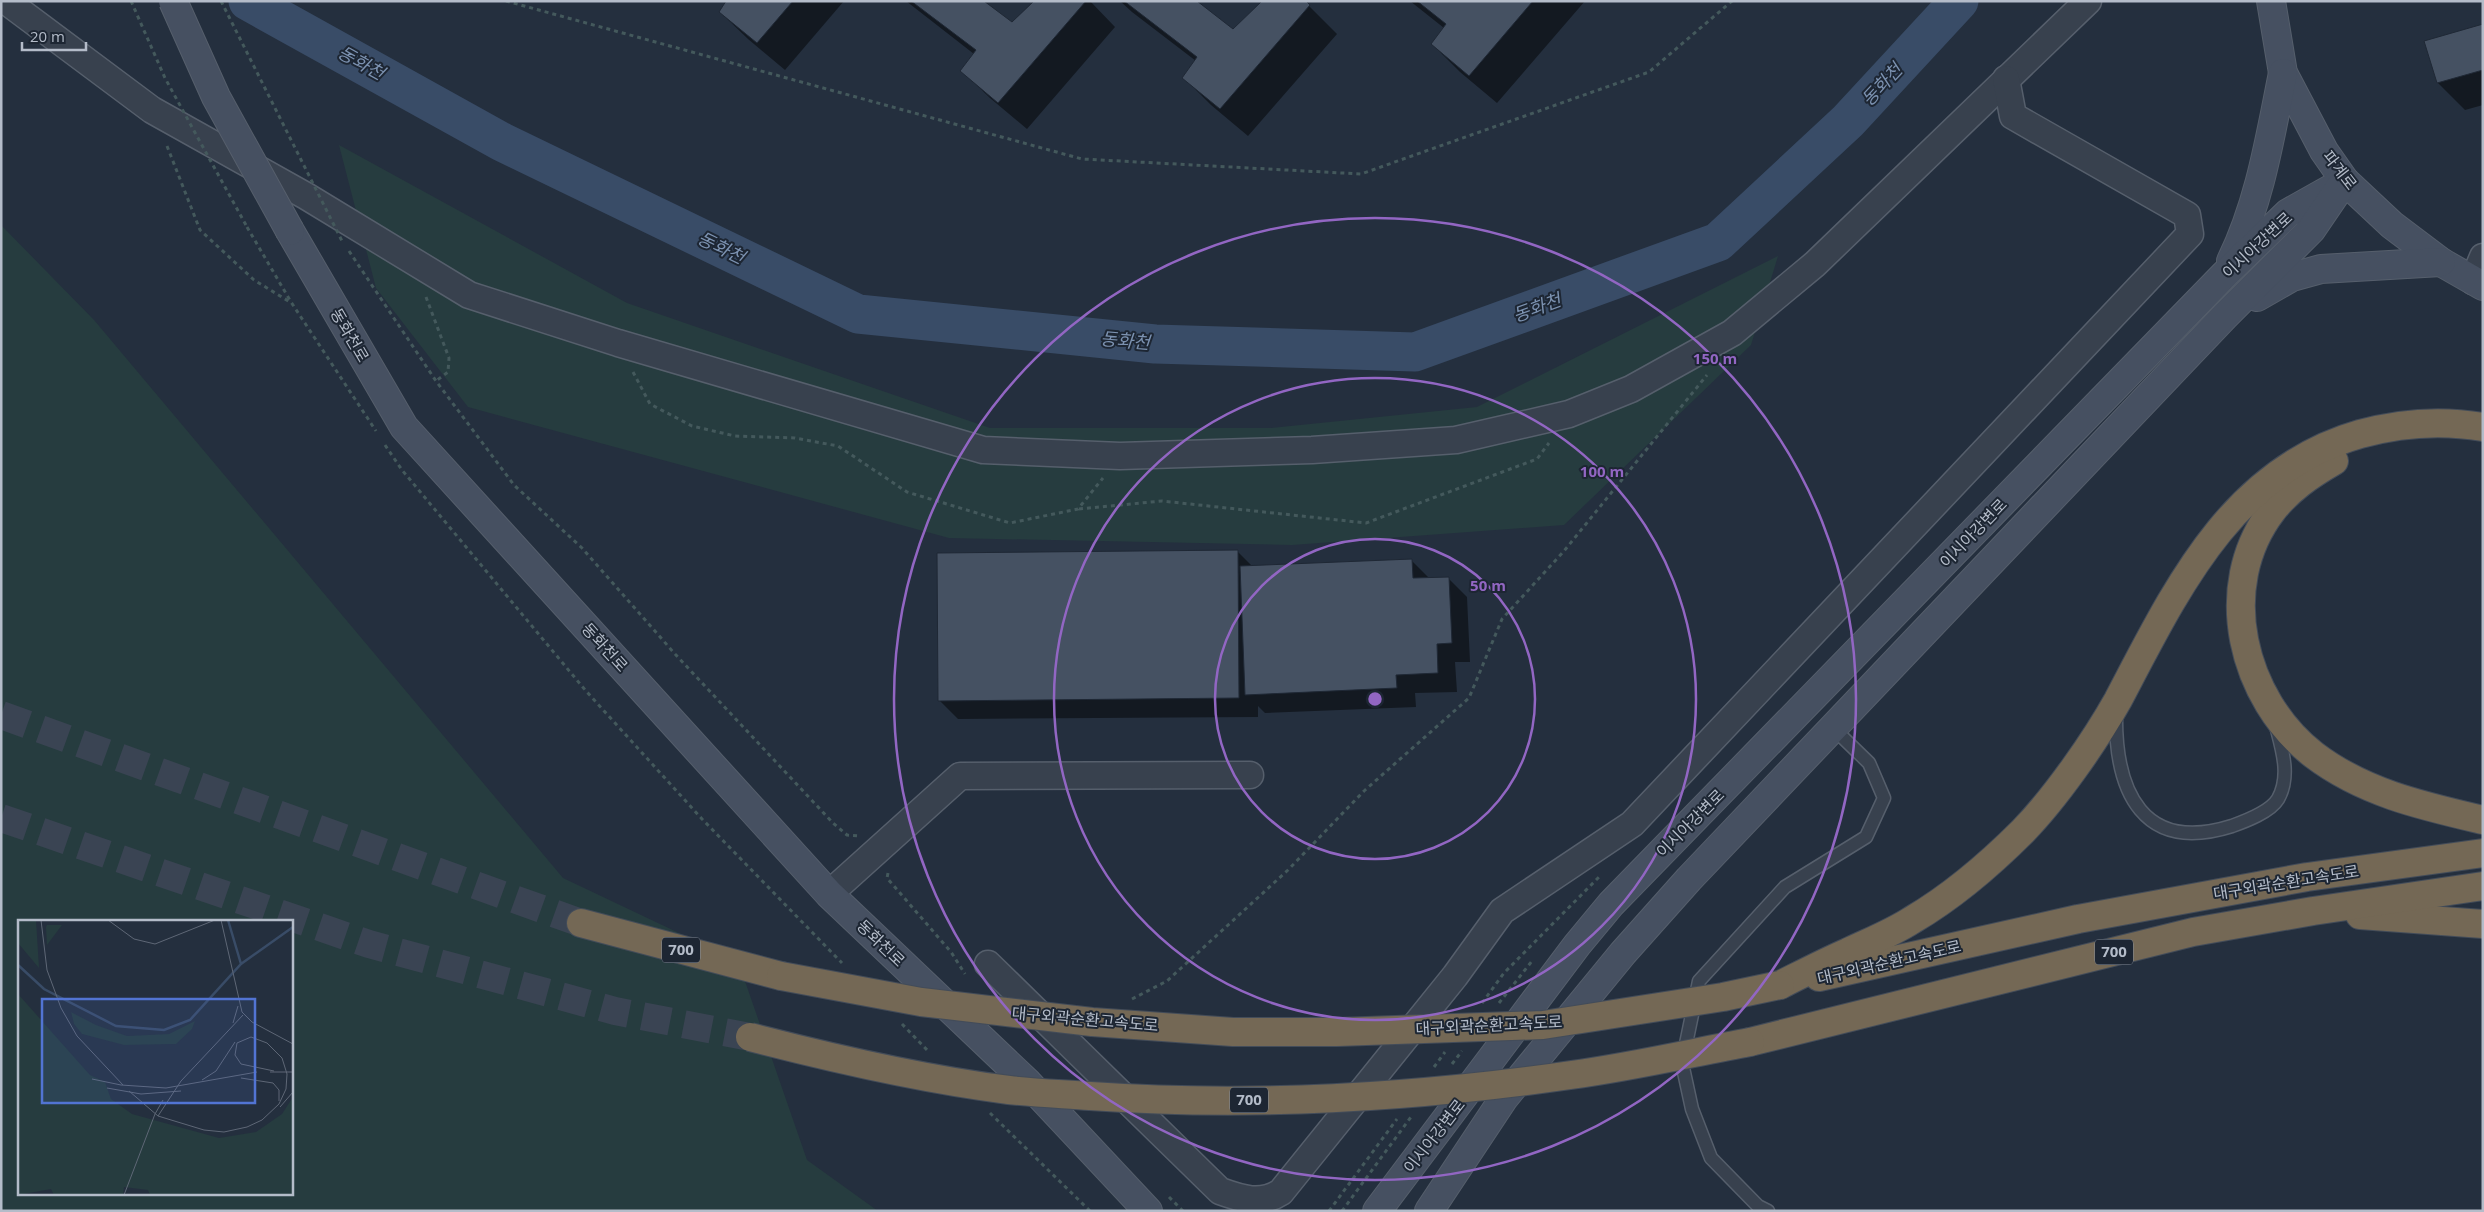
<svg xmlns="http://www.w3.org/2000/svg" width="2484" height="1212" font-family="'Open Sans','Noto Sans KR',sans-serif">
<rect width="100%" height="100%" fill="#242f3e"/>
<g fill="#263c3f" fill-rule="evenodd">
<path d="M 339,145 L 627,303 L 990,428 L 1271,428 L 1477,407 L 1778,256 L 1751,345 L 1564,525 L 1292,545 L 949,538 L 468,407 L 376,288 Z"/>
<path d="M 1,225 L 94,320 L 563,878 L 738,961 L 807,1160 L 878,1211 L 1,1211 ZM 19,921 L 291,921 L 291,1193 L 19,1193 Z"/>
</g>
<g fill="#0007">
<path d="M 728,1 L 844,1 L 785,70 L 748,39 L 720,12 Z"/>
<path d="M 906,1 L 982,1 L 1012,24 L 1035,1 L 1090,1 L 1115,27 L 1027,129 L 990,98 L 962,71 L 974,54 Z"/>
<path d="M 1120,1 L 1195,1 L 1233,31 L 1304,1 L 1337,34 L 1248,136 L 1211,105 L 1183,77 L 1196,61 L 1132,12 Z"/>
<path d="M 1410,1 L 1585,1 L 1497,103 L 1460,72 L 1432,44 L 1444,28 Z"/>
<path d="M 2483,25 L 2483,105 L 2465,110 L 2438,83 Z"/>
<path d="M 1237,551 L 1253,567 L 1412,561 L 1430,579 L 1448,578 L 1467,597 L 1470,662 L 1455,662 L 1457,692 L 1415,693 L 1416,707 L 1265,713 L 1258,706 L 1258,717 L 958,719 L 939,700 Z"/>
</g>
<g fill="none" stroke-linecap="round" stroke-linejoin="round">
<path stroke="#394c67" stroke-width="39" d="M 248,1 L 502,142 L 858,314 L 1155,344 L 1415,352 L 1718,242 L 1848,121 L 1959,1"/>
</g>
<g fill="#455162" stroke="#1f2835">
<path d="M 726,1 L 793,1 L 757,43 L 719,12 Z"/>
<path d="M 911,1 L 984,1 L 1012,22 L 1034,1 L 1086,1 L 998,103 L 960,71 L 976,50 Z"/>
<path d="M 1124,1 L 1197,1 L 1233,29 L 1262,1 L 1306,1 L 1310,5 L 1220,109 L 1182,78 L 1197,57 Z"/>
<path d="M 1417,1 L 1533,1 L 1469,76 L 1431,44 L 1446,24 Z"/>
<path d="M 2483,24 L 2483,70 L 2437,83 L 2424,41 Z"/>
<path d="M 1238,550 L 1239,698 L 938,701 L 937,553 Z"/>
<path d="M 1412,559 L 1413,578 L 1449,577 L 1452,643 L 1437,644 L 1438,673 L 1396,675 L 1397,688 L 1245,695 L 1240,566 Z"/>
</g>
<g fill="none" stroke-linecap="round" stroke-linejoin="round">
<g stroke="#3a4453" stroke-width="28" stroke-dasharray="28 14" stroke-linecap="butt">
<path d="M 1,715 L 581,923"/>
<path d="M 1,818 L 369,944 L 615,1011 L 750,1037"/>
</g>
<defs>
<g id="service">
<path d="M 2116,714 C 2115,792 2143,854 2232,826 C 2246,821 2270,812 2278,799 C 2291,776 2282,749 2276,726"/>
<path d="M 1768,1211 L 1758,1206 L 1711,1158 L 1692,1109 L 1682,1063 L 1699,981 L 1785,887 L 1866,837 L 1884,798 L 1869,763 L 1833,728"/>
</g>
<g id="minor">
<path d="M 6,1 L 152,110 L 306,196 L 469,295 L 618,343 L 983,450 L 1120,456 L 1312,450 L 1456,440 L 1569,414 L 1631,389 L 1732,333 L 1815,264 L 2088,1"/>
<path d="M 2473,281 L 2483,257"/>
<path d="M 829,894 L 960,776 L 1250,775"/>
<path d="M 988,964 L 1220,1191 C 1242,1199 1261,1205 1281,1192 L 1455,976 L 1502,911 L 1632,824 L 2190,234 L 2187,215 L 2013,116 L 2006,79"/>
</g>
<g id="secondary">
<path d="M 2271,1 L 2283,73 L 2324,151 L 2345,181 L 2392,225 L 2441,262 L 2483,286"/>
<path d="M 290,231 L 404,427 L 829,894 L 1028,1083 L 1148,1211"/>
<path d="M 2231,261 C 2260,202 2270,137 2283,73"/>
<path d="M 2257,297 L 2292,277 L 2321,269 L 2441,262"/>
<path d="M 1377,1211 L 1577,945 L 1611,904 L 2225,274 L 2288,213 L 2345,181"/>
<path d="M 1429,1211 L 1504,1098 L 1623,953 L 1689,879 L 2225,316 L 2311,230 L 2341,186"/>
</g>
<g id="motorway">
<path d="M 2334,461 C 2310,475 2289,489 2272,511 C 2214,587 2242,699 2314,755 C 2364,793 2423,806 2483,820"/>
<path d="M 2360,915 L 2483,924"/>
<path d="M 581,923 L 781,976"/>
<path d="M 1819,977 L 2078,919 L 2307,877 L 2483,853"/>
<path d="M 1780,985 C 1802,974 1825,962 1848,952 C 1869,942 1892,933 1912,920 C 1953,896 1990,864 2023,831 C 2056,797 2095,741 2118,700 C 2176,590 2231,471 2360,434 C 2400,423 2442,420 2483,427"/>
<path d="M 1750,1042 L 2193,932 L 2313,911 L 2483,886"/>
</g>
</defs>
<use href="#service" stroke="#565f6c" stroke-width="15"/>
<use href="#minor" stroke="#565f6c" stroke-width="29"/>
<use href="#secondary" stroke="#565f6c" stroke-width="30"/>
<use href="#motorway" stroke="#434c59" stroke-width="30"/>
<g stroke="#44595c" stroke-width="3" stroke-dasharray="4 4" stroke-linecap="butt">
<path d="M 506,1 L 1082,159 L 1361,174 L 1649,72 L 1732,1"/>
<path d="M 167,146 L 200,230 L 254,280 L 290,302"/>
<path d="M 247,227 L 291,302 L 376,431"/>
<path d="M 349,251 L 436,381 L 514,485 L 582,548 L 675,654 L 833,823 L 847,835 L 859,836"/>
<path d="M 426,297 L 449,358 L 448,372 L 436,381"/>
<path d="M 633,372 L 650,404 L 692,426 L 735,436 L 795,438 L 838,446 L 907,492 L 1010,523 L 1078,509 L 1103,478"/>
<path d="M 385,445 L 402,470 L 586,691 L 702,819 L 842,963"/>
<path d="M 1079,509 L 1162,501 L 1366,523 L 1537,459 L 1549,443"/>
<path d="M 888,873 L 887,878 L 951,952 L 965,974"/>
<path d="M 1132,999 L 1167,981 L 1288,870 L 1364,791 L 1469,698 L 1502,619 L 1564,551 L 1707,375"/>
<path d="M 1482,1003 L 1504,973 L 1600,876"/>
<path d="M 1499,1003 L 1532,961"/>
<path d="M 902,1024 L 929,1052"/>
<path d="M 1452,1064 L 1462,1051"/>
<path d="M 1434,1067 L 1445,1052"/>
<path d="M 990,1113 L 1090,1211"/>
<path d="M 1169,1197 L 1183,1211"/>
<path d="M 1329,1211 L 1397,1119"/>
<path d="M 1342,1211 L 1411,1117"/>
</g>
<use href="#service" stroke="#38414e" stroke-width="12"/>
<use href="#minor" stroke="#38414e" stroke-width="26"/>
<use href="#secondary" stroke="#465061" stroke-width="28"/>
<use href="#motorway" stroke="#746855" stroke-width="28"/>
<defs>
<path id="secondary-bridge" d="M 173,1 L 216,97 L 290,231"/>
<g id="motorway-bridge">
<path d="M 781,976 L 921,1002 L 1092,1022 L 1233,1032 L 1337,1032 L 1543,1025 L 1723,997 L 1780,985"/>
<path d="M 750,1037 C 835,1059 921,1079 1009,1090 C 1035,1093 1063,1094 1090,1096 C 1250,1107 1411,1098 1571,1075 C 1631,1067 1691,1053 1750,1042"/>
</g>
</defs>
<use href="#secondary-bridge" stroke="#565f6c" stroke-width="30" stroke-linecap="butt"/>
<use href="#motorway-bridge" stroke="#434c59" stroke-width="30" stroke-linecap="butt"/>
<g stroke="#44595c" stroke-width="3" stroke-dasharray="4 4" stroke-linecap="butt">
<path d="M 131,1 L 165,78 L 247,227"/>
<path d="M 221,1 L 342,241"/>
</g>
<use href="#secondary-bridge" stroke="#465061" stroke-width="28"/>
<use href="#motorway-bridge" stroke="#746855" stroke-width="28"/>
</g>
<g fill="none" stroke="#9266c3" stroke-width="2.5">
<circle cx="1375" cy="699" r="160"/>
<circle cx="1375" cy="699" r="321"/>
<circle cx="1375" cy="699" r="481"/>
</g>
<g text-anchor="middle" stroke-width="4" stroke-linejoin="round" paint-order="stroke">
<g fill="#1d2633" stroke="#878f9c" stroke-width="1">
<rect x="662" y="937.5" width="38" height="25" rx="4"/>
<rect x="2095" y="939.5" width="38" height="25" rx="4"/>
<rect x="1230" y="1087.5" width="38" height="25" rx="4"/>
</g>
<g font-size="15" font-weight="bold" fill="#b4bcc9">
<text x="681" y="955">700</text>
<text x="2114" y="957">700</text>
<text x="1249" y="1105">700</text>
</g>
<g font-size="16" fill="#b4bcc9" stroke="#1d2633">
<text transform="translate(2340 170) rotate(52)" y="6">파계로</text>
<text transform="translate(2257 245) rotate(-43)" y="6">이시아강변로</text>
<text transform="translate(350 335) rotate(60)" y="6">동화천로</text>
<text transform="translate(1973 533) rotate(-46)" y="6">이시아강변로</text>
<text transform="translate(605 647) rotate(48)" y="6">동화천로</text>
<text transform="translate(1690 823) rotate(-45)" y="6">이시아강변로</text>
<text transform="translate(2286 882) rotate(-9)" y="6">대구외곽순환고속도로</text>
<text transform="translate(881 943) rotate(44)" y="6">동화천로</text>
<text transform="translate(1889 962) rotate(-13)" y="6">대구외곽순환고속도로</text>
<text transform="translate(1085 1019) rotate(5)" y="6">대구외곽순환고속도로</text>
<text transform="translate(1489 1025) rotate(-3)" y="6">대구외곽순환고속도로</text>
<text transform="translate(1434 1136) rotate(-52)" y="6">이시아강변로</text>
</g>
<g font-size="18" font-style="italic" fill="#7c92b1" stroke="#1d2633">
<text transform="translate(361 63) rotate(29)" y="6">동화천</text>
<text transform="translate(1882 85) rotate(-47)" y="6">동화천</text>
<text transform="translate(721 248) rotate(26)" y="6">동화천</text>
<text transform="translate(1537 308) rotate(-20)" y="6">동화천</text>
<text transform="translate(1125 341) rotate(5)" y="6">동화천</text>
</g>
</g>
<g transform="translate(18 920)">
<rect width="275" height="275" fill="#242f3e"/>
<path d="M 0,0 L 18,0 L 21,48 L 0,23 ZM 29,5 L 44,5 L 29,25 L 28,7 ZM 0,74 L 72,155 L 87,162 L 93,179 L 114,194 L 201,218 L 238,212 L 264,194 L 275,177 L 275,275 L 132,275 L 130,270 L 106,267 L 105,275 L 36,275 L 33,269 L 0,275 ZM 53,92 L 78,105 L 109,116 L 151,114 L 177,101 L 174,109 L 158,124 L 106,125 L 64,114 L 56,104 Z" fill="#263c3f"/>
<path fill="none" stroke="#394c67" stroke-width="2.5" d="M 210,0 L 223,44M 0,45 L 26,69 L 98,106 L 146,110 L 172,100 L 223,44 L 275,7"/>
<path fill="none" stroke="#5e6776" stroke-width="1" d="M 23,0 L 29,50 L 43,88 L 59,116 L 105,165M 90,0 L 116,19 L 137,24 L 197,0M 203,0 L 224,92 L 234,102 L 275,124M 215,103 L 220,86M 252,152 L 275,152M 223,158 L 255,163 L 261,170 L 261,181M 74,159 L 103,165 L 148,168 L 239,152M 184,160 L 198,151 L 217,122M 89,168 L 123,174 L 163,171M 111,171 L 140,196 L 163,161 L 225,95M 262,187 L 275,172M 137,194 L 145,180M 140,196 L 186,210 L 206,212 L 229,207 L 244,200 L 261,184 L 268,169 L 269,154 L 264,138 L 249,123 L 233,117 L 219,123 L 217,135 L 223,144 L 256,151M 106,275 L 137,194"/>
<path fill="#5274d3" fill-opacity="0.15" stroke="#5274d3" stroke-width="2.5" d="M 24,79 L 237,79 L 237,183 L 24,183 Z"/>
<rect width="275" height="275" fill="none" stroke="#b4bcc9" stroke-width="2.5"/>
</g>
<circle cx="1375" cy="699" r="8" fill="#9266c3" stroke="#1d2633" stroke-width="2.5"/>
<g font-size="15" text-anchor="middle" font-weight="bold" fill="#9266c3" stroke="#1d2633" stroke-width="4" stroke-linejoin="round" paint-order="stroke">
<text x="1715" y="364">150 m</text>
<text x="1602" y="477">100 m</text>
<text x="1488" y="591">50 m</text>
</g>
<rect width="2484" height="1212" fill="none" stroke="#b4bcc9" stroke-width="5"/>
<path d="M22 42v8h64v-8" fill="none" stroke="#b4bcc9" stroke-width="2.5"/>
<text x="30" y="42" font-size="15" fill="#b4bcc9" stroke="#1d2633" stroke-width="4" paint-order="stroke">20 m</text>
</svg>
